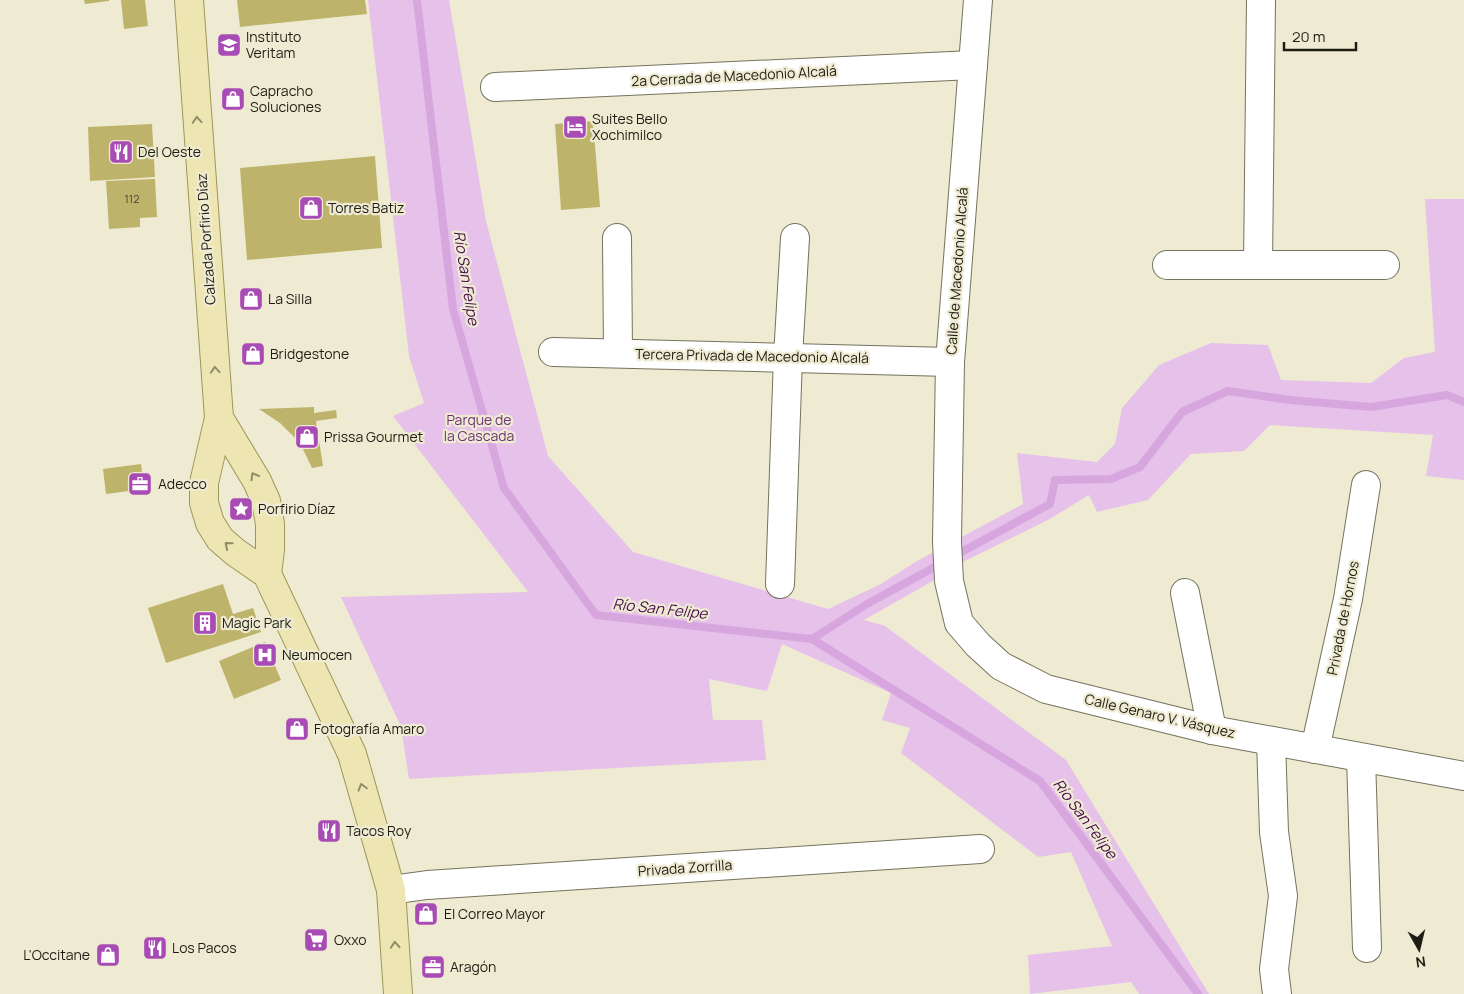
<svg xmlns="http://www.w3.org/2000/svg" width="1464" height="994" font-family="Manrope,sans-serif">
<rect width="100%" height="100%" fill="#efebd3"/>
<path fill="#e6c1ea" d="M 368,0 L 449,0 L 486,221 L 548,456 L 633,552 L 828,609 L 879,585 L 917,561 L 1023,504 L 1017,453 L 1097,462 L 1115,444 L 1122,408 L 1159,365 L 1211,343 L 1268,345 L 1281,380 L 1371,383 L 1404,358 L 1435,352 L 1425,199 L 1464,199 L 1464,480 L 1426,476 L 1433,435 L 1270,425 L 1244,451 L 1191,454 L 1148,500 L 1097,512 L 1089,495 L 1048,520 L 955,566 L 931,582 L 864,620 L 885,626 L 1066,760 L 1209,994 L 1139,994 L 1131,982 L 1030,994 L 1028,955 L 1112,946 L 1071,852 L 1038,857 L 901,753 L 910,728 L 882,720 L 891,693 L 782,644 L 767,691 L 709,679 L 713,720 L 762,720 L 766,760 L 409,779 L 401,727 L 341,597 L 528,592 L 393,416 L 424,403 L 409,356 Z"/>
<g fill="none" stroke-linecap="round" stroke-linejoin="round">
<g stroke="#d7a6de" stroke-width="8">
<path d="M 417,0 L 453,309 L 504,488 L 596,615 L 812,639 L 1040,781 L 1198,994"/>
<path d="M 954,556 L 1050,504 L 1055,480 L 1111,479 L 1140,467 L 1182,412 L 1228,391 L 1290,400 L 1371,407 L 1447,395 L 1464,402"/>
<path d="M 812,639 L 867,604 L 942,563"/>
</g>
</g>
<g fill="#beb36a">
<path d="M 84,0 L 109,0 L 109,1 L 85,4 Z"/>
<path d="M 121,0 L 145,0 L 148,26 L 124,29 Z"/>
<path d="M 237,0 L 365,0 L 367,14 L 240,27 Z"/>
<path d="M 593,121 L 600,207 L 561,210 L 555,124 Z"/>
<path d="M 152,124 L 155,177 L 90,181 L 88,127 Z"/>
<path d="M 375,156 L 382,248 L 247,260 L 240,168 Z"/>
<path d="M 155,179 L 157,217 L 140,218 L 140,227 L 109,229 L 106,181 Z"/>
<path d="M 314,407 L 314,413 L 336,410 L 337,418 L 316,421 L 323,466 L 312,468 L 300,443 L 280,423 L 259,409 Z"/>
<path d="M 141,464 L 144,489 L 106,494 L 103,469 Z"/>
<path d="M 223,584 L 233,614 L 253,608 L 261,632 L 166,663 L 148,608 Z"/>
<path d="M 265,642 L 281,680 L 234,699 L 219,661 Z"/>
</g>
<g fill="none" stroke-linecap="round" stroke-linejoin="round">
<defs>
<g id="minor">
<path d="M 978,0 L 950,362 L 947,542 L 949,581 L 959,623 L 978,645 L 1001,666 L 1046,689 L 1212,730 L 1464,776"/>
<path d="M 1261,0 L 1258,265 L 1385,265"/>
<path d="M 495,87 L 973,65"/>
<path d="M 617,238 L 618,353"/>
<path d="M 1167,265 L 1258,265"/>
<path d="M 553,352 L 950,362"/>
<path d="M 780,584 L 788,357 L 795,238"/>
<path d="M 1185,593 L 1212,730"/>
<path d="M 1271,741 L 1274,832 L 1283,896 L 1274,969 L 1277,994"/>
<path d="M 1315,749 L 1348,599 L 1366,485"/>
<path d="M 1361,758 L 1367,948"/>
<path d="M 391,890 L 427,885 L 980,849"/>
</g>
<g id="primary">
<path d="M 189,0 L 219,418 L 204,483 L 204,503 L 210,523 L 220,539 L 235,552 L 267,574 L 352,754 L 391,890 L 398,994"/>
<path d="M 219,418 L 257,481 L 266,501 L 270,524 L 270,550 L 267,574"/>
</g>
</defs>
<use href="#minor" stroke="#75725d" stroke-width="30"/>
<use href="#primary" stroke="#9e9559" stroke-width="30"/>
<use href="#minor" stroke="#fff" stroke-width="28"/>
<use href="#primary" stroke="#eee6b2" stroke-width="28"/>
</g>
<defs><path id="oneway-chevron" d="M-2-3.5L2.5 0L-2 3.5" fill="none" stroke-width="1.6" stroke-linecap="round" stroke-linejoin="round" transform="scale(1.25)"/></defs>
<g stroke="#908c6b">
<use href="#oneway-chevron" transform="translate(197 120) rotate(-94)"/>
<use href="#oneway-chevron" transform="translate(215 370) rotate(-94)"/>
<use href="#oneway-chevron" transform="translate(254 476) rotate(-120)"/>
<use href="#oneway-chevron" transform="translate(228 545) rotate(-140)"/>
<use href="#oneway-chevron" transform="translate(362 787) rotate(-106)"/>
<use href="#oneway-chevron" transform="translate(395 945) rotate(-94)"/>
</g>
<defs>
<symbol id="school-square" viewBox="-11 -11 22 22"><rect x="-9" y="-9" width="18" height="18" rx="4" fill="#a84bb5" stroke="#efebd3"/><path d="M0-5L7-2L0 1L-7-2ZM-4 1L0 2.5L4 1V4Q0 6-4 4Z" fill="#fff"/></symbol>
<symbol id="shop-square" viewBox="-11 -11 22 22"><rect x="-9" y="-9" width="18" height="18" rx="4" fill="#a84bb5" stroke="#efebd3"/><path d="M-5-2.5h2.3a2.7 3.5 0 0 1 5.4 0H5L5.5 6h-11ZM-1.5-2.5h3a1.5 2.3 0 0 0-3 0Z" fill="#fff"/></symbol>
<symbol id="hotel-square" viewBox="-11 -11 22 22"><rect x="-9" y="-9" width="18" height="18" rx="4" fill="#a84bb5" stroke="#efebd3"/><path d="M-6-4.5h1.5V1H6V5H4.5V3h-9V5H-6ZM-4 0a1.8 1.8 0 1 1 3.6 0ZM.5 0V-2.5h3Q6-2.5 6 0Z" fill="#fff"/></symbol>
<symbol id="restaurant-square" viewBox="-11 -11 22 22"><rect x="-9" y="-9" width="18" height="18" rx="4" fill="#a84bb5" stroke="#efebd3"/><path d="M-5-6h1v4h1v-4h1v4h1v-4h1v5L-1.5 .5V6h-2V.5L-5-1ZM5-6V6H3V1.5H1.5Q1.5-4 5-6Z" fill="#fff"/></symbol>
<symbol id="office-square" viewBox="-11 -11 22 22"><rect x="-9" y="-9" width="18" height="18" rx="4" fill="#a84bb5" stroke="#efebd3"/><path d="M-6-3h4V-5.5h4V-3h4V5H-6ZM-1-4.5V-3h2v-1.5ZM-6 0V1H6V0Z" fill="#fff"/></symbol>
<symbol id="sight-square" viewBox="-11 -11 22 22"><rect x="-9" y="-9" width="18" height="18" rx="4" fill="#a84bb5" stroke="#efebd3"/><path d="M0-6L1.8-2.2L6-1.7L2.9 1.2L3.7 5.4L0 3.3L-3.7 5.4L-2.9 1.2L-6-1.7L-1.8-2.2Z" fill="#fff"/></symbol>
<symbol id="building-square" viewBox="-11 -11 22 22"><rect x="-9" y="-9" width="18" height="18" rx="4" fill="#a84bb5" stroke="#efebd3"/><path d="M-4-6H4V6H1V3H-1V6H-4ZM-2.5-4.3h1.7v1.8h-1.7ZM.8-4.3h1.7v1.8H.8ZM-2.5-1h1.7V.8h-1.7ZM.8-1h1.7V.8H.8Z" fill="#fff"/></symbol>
<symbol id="hospital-square" viewBox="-11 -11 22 22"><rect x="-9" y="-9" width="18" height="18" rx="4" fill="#a84bb5" stroke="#efebd3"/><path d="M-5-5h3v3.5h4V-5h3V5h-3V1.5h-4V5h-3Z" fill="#fff"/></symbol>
<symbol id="supermarket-square" viewBox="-11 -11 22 22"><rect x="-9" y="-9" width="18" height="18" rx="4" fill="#a84bb5" stroke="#efebd3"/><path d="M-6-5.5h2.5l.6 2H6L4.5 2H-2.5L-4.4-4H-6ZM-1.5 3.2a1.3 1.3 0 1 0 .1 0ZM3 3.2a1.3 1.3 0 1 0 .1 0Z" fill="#fff"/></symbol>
</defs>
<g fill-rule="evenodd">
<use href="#school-square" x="215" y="31" width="28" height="28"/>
<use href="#shop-square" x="219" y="85" width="28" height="28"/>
<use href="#hotel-square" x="561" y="113" width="28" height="28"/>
<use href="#restaurant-square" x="107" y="138" width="28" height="28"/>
<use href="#shop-square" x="297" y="194" width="28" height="28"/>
<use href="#shop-square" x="237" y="285" width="28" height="28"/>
<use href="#shop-square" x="239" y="340" width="28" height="28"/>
<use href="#shop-square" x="293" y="423" width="28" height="28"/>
<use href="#office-square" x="126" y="470" width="28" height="28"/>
<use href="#sight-square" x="227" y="495" width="28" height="28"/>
<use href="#building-square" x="191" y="609" width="28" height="28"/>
<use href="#hospital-square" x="251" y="641" width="28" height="28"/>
<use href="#shop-square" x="283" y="715" width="28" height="28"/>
<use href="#restaurant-square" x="315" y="817" width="28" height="28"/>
<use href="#shop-square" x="412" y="900" width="28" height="28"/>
<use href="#supermarket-square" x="302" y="926" width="28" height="28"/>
<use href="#restaurant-square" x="141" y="934" width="28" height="28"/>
<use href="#shop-square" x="94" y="941" width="28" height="28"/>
<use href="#office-square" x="419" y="953" width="28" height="28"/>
</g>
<g text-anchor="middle" stroke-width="4.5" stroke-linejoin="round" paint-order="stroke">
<g font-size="11" fill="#46422a">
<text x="132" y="203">112</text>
</g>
<g font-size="14" fill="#1e1d14" stroke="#efebd3" text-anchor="start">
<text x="246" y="42">Instituto<tspan x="246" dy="16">Veritam</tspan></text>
<text x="250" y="96">Capracho<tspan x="250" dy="16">Soluciones</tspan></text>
<text x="592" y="124">Suites Bello<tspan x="592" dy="16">Xochimilco</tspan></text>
<text x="138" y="157">Del Oeste</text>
<text x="328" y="213">Torres Batiz</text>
<text x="268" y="304">La Silla</text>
<text x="270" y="359">Bridgestone</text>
<text x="324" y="442">Prissa Gourmet</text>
<text x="158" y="489">Adecco</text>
<text x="258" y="514">Porfirio Díaz</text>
<text x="222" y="628">Magic Park</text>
<text x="282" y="660">Neumocen</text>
<text x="314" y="734">Fotografía Amaro</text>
<text x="346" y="836">Tacos Roy</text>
<text x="444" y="919">El Correo Mayor</text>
<text x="334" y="945">Oxxo</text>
<text x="172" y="953">Los Pacos</text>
<text x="90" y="960" text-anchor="end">L'Occitane</text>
<text x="450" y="972">Aragón</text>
</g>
<g font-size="14" fill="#1e1d14" stroke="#efebd3">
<text transform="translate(734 76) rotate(-3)" y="5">2a Cerrada de Macedonio Alcalá</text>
<text transform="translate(206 239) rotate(-94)" y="5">Calzada Porfirio Díaz</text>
<text transform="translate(957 271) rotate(-86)" y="5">Calle de Macedonio Alcalá</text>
<text transform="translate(752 356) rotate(1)" y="5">Tercera Privada de Macedonio Alcalá</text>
<text transform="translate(1343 618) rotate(-79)" y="5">Privada de Hornos</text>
<text transform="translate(1160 716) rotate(13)" y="5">Calle Genaro V. Vásquez</text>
<text transform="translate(685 868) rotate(-4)" y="5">Privada Zorrilla</text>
</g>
<g font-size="14" fill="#6e3376" stroke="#efebd3">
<text x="479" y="425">Parque de<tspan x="479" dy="16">la Cascada</tspan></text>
</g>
<g font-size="15" font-style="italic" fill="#470a4f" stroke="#efebd3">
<text transform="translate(466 278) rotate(81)" y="5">Río San Felipe</text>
<text transform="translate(660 609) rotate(6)" y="5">Río San Felipe</text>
<text transform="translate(1085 819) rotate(53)" y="5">Río San Felipe</text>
</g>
</g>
<g transform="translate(1419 949) rotate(172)" stroke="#efebd3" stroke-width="4" paint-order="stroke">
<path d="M0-4L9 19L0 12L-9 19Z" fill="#1e1d14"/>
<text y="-8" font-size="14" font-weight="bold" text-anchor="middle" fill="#1e1d14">N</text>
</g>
<path d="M1284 42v8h72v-8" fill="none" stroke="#1e1d14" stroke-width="2.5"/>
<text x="1292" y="42" font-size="15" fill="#1e1d14" stroke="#efebd3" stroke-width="4" paint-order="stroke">20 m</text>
</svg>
